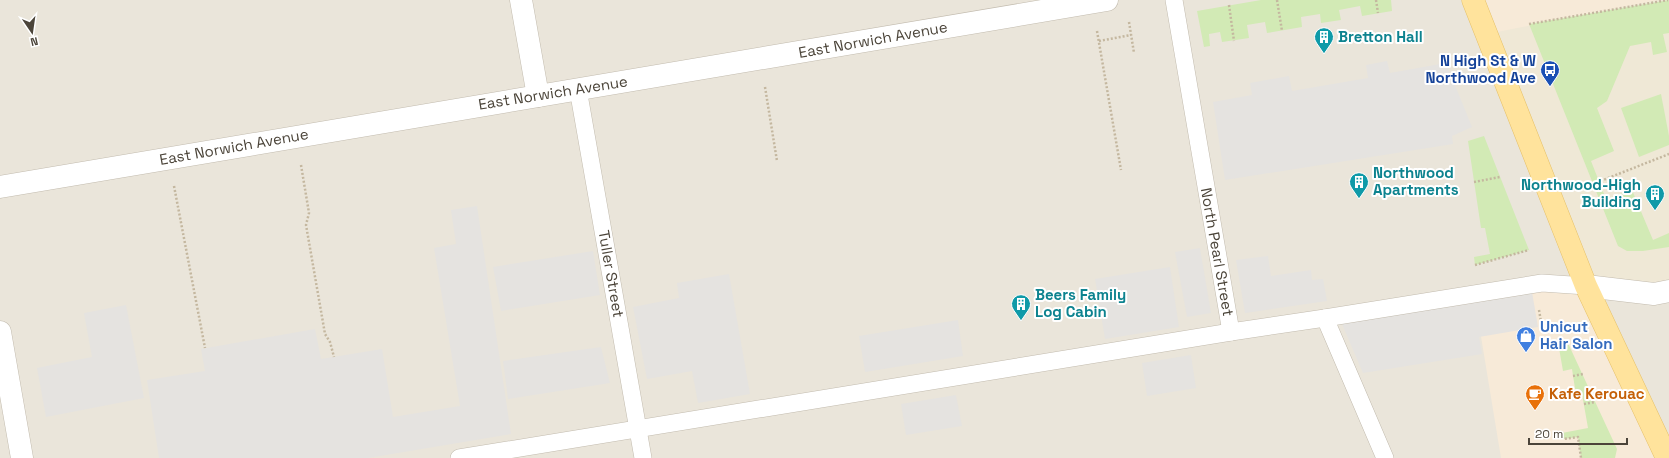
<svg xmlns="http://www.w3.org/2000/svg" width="1669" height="458" font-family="'Space Grotesk',sans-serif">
<rect width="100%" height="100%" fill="#f6f3ec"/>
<path fill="#eae5da" d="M 0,0 L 1473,0 L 1669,291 L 1669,458 L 0,458 Z"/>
<path fill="#f7ead8" d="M 1473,0 L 1669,0 L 1586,287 L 1667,458 L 1501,458 L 1474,294 L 1585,286 Z"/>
<path fill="#efe8d6" d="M 1658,0 L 1669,0 L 1669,291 L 1586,286 L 1487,34 Z"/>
<g fill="#d2eab5">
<path d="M 1261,0 L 1391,0 L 1392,11 L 1362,16 L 1360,6 L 1339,10 L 1341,20 L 1321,23 L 1320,14 L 1301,17 L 1302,27 L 1267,33 L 1265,22 L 1247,25 L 1249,38 L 1222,42 L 1220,32 L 1209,34 L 1210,46 L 1204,47 L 1197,11 Z"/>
<path d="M 1669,0 L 1669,33 L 1663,34 L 1667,52 L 1653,55 L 1651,42 L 1630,46 L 1607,101 L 1597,108 L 1614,151 L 1591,161 L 1606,199 L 1632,190 L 1653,240 L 1669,233 L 1669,247 L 1643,251 L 1627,251 L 1618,246 L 1529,24 Z"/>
<path d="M 1661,94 L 1669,136 L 1669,145 L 1639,157 L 1621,108 Z"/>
<path d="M 1484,136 L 1529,250 L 1475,265 L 1474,257 L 1490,254 L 1485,228 L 1481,228 L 1468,141 Z"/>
<path d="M 1567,341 L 1617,449 L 1615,458 L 1581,458 L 1578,437 L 1563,439 L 1562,433 L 1588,428 L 1582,394 L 1576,395 L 1572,369 L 1563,371 L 1559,348 Z"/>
</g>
<g fill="#e5e3e0">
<path d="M 1387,61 L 1390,73 L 1446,63 L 1472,127 L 1452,136 L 1453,144 L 1225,180 L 1213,102 L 1252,95 L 1250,83 L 1289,76 L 1292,91 L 1368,78 L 1366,65 Z"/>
<path d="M 477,206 L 511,434 L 368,458 L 159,458 L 147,380 L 205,371 L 201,349 L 315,329 L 321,359 L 382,349 L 393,417 L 460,406 L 434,248 L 456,244 L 451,210 Z"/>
<path d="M 1200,248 L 1211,313 L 1187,317 L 1175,252 Z"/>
<path d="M 593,251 L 600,295 L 501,311 L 493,267 Z"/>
<path d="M 1268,256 L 1271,276 L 1311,270 L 1312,280 L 1323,279 L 1327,301 L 1245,313 L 1236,260 Z"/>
<path d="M 1170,267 L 1179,327 L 1105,339 L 1095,279 Z"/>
<path d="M 729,274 L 750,394 L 698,403 L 692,371 L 647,379 L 633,307 L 679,298 L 677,283 Z"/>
<path d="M 1532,292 L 1538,327 L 1479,337 L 1482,354 L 1363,373 L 1342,324 Z"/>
<path d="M 126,305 L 144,398 L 46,417 L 37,368 L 92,357 L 84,313 Z"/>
<path d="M 958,320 L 963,356 L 865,372 L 859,336 Z"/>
<path d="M 601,347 L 610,383 L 508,399 L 503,361 Z"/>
<path d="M 1191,355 L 1196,388 L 1147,396 L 1142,363 Z"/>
<path d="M 956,395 L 962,426 L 906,435 L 901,404 Z"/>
</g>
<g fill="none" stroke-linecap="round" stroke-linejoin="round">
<defs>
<g id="lane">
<path d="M 1174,0 L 1231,332 L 1325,318 L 1385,458"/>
<path d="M 578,89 L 643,458"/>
<path d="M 1325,318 L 1542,283 L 1586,286"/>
<path d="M 459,458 L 1231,332"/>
</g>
<g id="street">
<path d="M 521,0 L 538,96"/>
<path d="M 0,187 L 1107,0"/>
<path d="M 1586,286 L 1654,294 L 1669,291"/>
<path d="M 0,332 L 22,458"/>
</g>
<path id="primary" d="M 1473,0 L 1586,286 L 1667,458"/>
</defs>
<use href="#lane" stroke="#c2bbae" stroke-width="18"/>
<use href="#street" stroke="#c2bbae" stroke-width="23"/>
<use href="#primary" stroke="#e6c16a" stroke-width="23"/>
<g stroke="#c4b79f" stroke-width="2.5" stroke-dasharray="2 2" stroke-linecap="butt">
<path d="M 1277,0 L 1282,31"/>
<path d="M 1376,0 L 1378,13"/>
<path d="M 1229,5 L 1234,41"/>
<path d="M 1129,22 L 1134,53"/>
<path d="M 1529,24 L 1668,0"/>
<path d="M 1097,31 L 1121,170"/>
<path d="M 1099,41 L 1131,35"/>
<path d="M 765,87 L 777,161"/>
<path d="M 301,165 L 309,213 L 306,225 L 325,334 L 330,342 L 334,357"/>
<path d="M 1474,182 L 1500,177"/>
<path d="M 1593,184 L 1669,154"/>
<path d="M 174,186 L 205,348"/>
<path d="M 1475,265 L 1529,250"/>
<path d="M 1539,310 L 1543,333"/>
<path d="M 1573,376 L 1583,374"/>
<path d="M 1584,404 L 1595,402"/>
<path d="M 1562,433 L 1563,439 L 1578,437 L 1581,458"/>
</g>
<use href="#lane" stroke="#fff" stroke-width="17"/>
<use href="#street" stroke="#fff" stroke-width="22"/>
<use href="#primary" stroke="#ffe39c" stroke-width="22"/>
</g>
<defs>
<symbol id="building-pin" viewBox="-11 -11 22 30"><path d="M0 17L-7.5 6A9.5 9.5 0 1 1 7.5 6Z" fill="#0f9aa8" stroke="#fff"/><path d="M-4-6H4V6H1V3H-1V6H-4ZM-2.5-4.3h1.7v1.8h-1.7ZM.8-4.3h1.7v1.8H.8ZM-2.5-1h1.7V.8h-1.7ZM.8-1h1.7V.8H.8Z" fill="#fff"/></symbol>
<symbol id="bus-pin" viewBox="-11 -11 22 30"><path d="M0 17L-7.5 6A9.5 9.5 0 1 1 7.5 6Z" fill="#1a4fb4" stroke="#fff"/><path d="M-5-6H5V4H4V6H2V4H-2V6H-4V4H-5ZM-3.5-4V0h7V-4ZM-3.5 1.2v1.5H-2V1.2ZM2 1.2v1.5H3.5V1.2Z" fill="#fff"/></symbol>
<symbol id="shop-pin" viewBox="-11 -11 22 30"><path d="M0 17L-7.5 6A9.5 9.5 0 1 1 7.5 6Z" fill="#3f7fe0" stroke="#fff"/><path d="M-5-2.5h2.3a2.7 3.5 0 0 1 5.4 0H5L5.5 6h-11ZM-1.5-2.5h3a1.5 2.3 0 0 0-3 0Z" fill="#fff"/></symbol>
<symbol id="cafe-pin" viewBox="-11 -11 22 30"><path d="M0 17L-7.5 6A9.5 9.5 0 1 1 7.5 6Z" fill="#e8710a" stroke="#fff"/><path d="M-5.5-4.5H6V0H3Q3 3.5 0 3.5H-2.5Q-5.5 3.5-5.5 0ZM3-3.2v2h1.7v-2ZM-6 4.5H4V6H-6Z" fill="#fff"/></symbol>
</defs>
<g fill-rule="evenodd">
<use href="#building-pin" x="1313" y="26" width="22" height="30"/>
<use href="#bus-pin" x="1539" y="59" width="22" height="30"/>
<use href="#building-pin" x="1348" y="171" width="22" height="30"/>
<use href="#building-pin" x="1644" y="183" width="22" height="30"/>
<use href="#building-pin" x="1010" y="293" width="22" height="30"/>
<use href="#shop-pin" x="1515" y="325" width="22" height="30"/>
<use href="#cafe-pin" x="1524" y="383" width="22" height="30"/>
</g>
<g text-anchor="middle" stroke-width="4" stroke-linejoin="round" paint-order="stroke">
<g font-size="15" font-weight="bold" fill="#0d838f" stroke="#fff" text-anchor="start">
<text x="1338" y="42">Bretton Hall</text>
<text x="1373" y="178">Northwood<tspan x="1373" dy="17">Apartments</tspan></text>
<text x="1641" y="190" text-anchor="end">Northwood-High<tspan x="1641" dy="17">Building</tspan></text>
<text x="1035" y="300">Beers Family<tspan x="1035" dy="17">Log Cabin</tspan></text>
</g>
<g font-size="15" fill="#4b4439" stroke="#fff">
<text transform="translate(873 40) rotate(-10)" y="5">East Norwich Avenue</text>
<text transform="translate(553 93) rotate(-9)" y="5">East Norwich Avenue</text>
<text transform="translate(234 147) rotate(-10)" y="5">East Norwich Avenue</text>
<text transform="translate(1217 252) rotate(80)" y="5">North Pearl Street</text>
<text transform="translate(611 274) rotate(80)" y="5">Tuller Street</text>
</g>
<g font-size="15" font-weight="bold" fill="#164399" stroke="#fff" text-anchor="end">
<text x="1536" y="66">N High St &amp; W<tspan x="1536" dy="17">Northwood Ave</tspan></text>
</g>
<g font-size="15" font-weight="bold" fill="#366cbe" stroke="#fff" text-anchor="start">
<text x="1540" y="332">Unicut<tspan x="1540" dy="17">Hair Salon</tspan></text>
</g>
<g font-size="15" font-weight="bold" fill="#c56008" stroke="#fff" text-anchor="start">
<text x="1549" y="399">Kafe Kerouac</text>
</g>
</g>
<g transform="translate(32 32) rotate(167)" stroke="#ffffff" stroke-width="3" paint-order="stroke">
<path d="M0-3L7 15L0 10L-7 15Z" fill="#4b4439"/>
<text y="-6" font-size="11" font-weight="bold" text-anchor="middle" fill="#4b4439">N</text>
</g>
<path d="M1529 438v6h98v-6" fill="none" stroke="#4b4439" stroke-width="2"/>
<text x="1535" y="438" font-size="12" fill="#4b4439" stroke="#ffffff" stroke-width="3" paint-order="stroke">20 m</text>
</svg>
